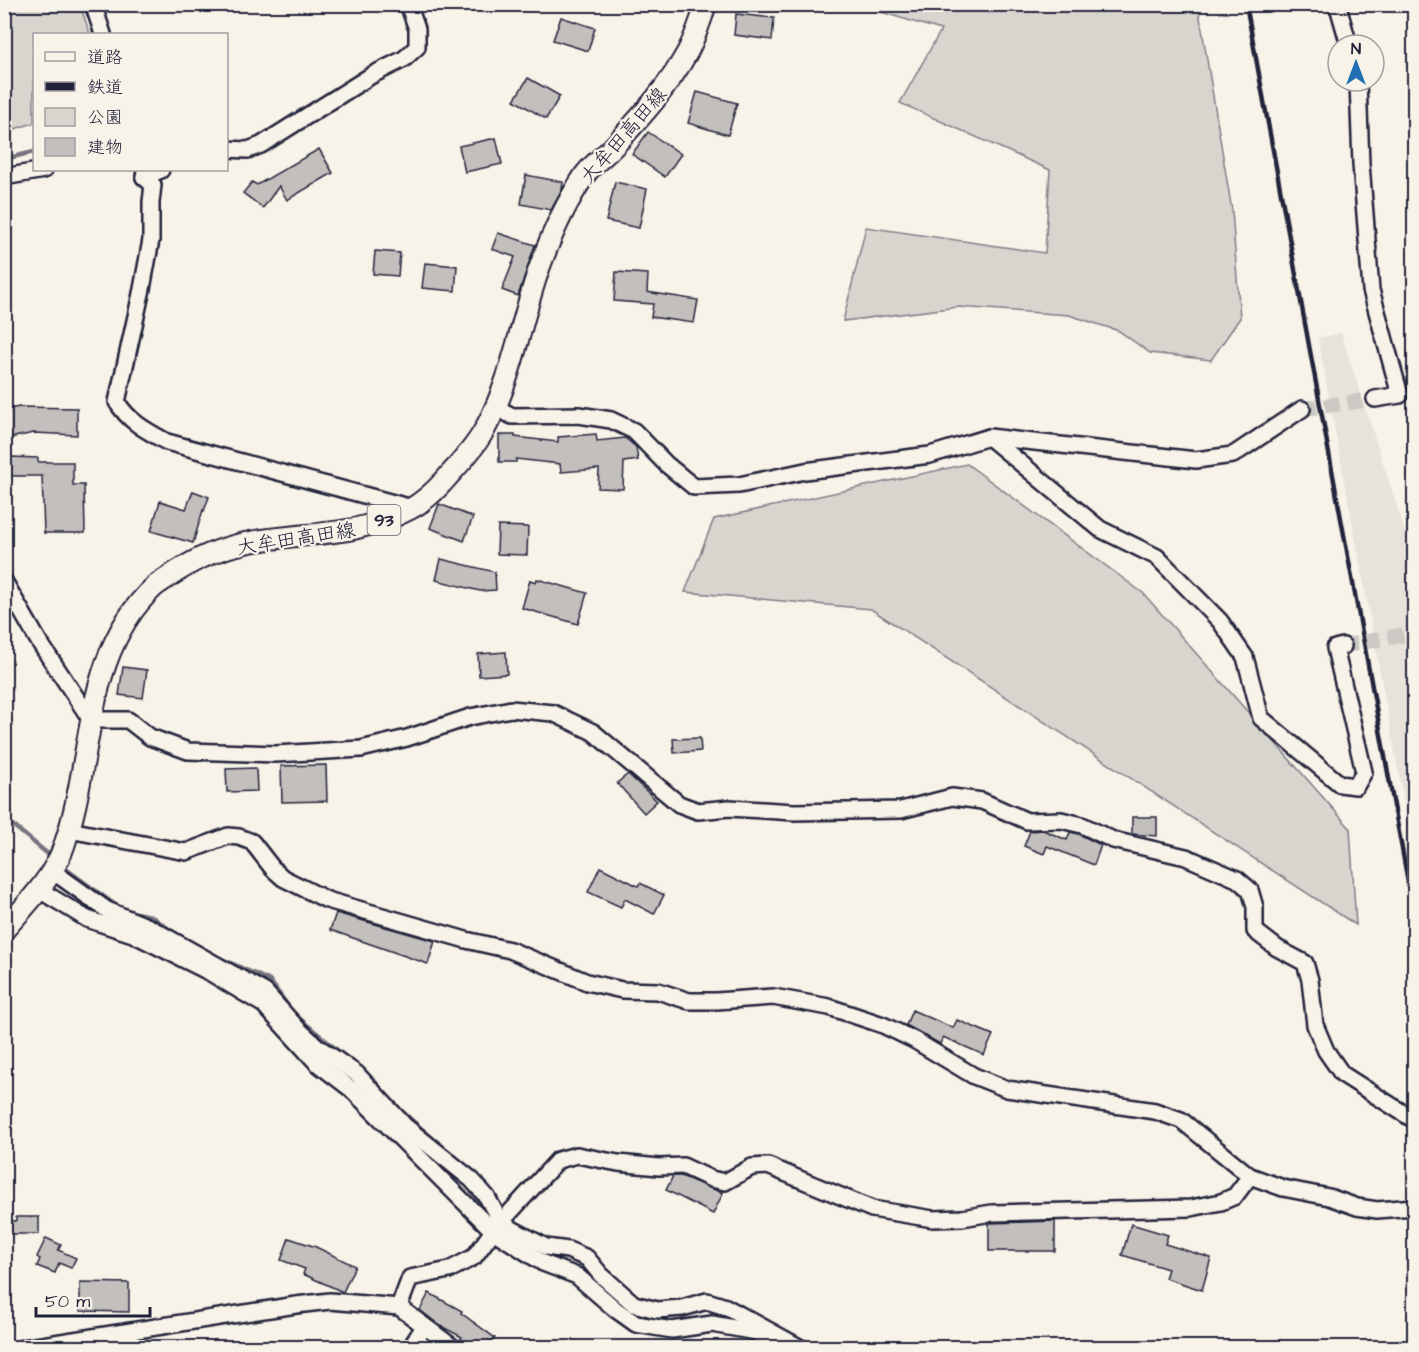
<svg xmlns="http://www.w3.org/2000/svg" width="1419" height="1352" font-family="'Architects Daughter','Klee One',sans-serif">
<rect width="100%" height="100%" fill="#f7f3e8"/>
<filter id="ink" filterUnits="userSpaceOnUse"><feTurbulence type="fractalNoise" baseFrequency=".0167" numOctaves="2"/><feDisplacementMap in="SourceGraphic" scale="12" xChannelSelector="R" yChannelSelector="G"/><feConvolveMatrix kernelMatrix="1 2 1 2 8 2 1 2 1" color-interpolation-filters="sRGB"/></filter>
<g filter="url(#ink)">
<path fill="#e7e3db" d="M 1341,333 L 1414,559 L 1414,855 L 1318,338 Z"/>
<g fill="#d8d5cf" stroke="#7d7c85" stroke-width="1.5">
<path d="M 5,4 L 80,5 L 90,34 L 34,34 L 34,123 L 5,132 Z"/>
<path d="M 874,5 L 1198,5 L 1232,211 L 1240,318 L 1211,360 L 1150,353 L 1119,331 L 1069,315 L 958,307 L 843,321 L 866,227 L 1045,253 L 1050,170 L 900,103 L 941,30 L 874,10 Z"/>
<path d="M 967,464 L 1143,593 L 1350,828 L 1356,925 L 871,609 L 685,592 L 714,519 Z"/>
</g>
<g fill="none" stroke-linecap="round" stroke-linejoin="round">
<g stroke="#76747f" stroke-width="4.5">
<path d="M 4,159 L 34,152"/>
<path d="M 4,818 L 54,859"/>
<path d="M 62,866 L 118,907"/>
<path d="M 126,911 L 151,916 L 177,935"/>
<path d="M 213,955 L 270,981 L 294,1014 L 360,1069"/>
<path d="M 397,1107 L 440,1145"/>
</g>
</g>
<g fill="#c2bfbd" stroke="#22223b" stroke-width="1.5">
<path d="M 736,14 L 774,18 L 772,40 L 734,35 Z"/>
<path d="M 561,17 L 595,28 L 588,51 L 553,40 Z"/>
<path d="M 528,78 L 560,96 L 546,119 L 514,100 Z"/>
<path d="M 697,92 L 737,103 L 728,135 L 688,123 Z"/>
<path d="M 648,132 L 681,154 L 665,177 L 632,154 Z"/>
<path d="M 496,138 L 502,164 L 465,172 L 459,146 Z"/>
<path d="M 319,149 L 333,173 L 287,200 L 279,186 L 263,208 L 243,193 L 252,182 L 257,185 Z"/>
<path d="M 526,175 L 563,182 L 562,190 L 551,210 L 521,204 Z"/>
<path d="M 615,182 L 647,189 L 639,228 L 606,221 Z"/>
<path d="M 498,233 L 535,245 L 518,296 L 502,290 L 515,257 L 492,249 Z"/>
<path d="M 375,251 L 400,253 L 398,276 L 373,274 Z"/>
<path d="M 425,263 L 457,266 L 455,291 L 422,288 Z"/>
<path d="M 616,272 L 648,274 L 647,292 L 698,300 L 694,323 L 651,317 L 653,304 L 614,301 Z"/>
<path d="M 19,407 L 77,408 L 77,435 L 34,433 L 4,439 L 4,410 Z"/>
<path d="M 596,434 L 597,441 L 625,438 L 636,447 L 638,460 L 624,462 L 623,489 L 598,488 L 599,469 L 561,472 L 560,464 L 516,459 L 516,462 L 499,462 L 499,435 L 515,435 L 515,437 L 558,442 L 558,437 Z"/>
<path d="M 11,457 L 38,458 L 38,462 L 73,462 L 73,485 L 84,485 L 85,533 L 44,533 L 42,476 L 10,476 Z"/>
<path d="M 193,491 L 209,497 L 204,511 L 203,510 L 193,543 L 151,531 L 160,501 L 186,509 Z"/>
<path d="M 439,504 L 473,517 L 464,541 L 430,528 Z"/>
<path d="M 498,526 L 528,527 L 527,555 L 497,554 Z"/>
<path d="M 441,559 L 495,572 L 496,590 L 480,591 L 436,580 Z"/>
<path d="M 537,579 L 587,593 L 578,624 L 522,608 L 530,580 L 536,582 Z"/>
<path d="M 506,652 L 507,674 L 479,676 L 478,654 Z"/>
<path d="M 123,667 L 147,670 L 143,698 L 119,695 Z"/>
<path d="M 700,738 L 701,751 L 674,753 L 673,739 Z"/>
<path d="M 326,765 L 327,801 L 282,802 L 281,766 Z"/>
<path d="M 256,768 L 257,791 L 227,792 L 226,769 Z"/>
<path d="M 628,774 L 657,801 L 644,813 L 617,783 Z"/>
<path d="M 1132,817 L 1157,817 L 1157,836 L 1132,834 Z"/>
<path d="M 1043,830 L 1067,840 L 1070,832 L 1079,834 L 1101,845 L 1094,865 L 1047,846 L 1044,854 L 1024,846 L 1030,831 Z"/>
<path d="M 600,867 L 638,886 L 640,883 L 664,895 L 654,914 L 625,899 L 621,907 L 588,892 Z"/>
<path d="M 336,913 L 435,941 L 428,964 L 330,930 Z"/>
<path d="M 912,1010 L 953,1028 L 957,1020 L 993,1035 L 984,1055 L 943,1037 L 940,1044 L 906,1025 Z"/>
<path d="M 673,1176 L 681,1176 L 723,1193 L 713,1214 L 666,1190 Z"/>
<path d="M 16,1217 L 39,1217 L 39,1234 L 4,1234 L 4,1221 L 16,1221 Z"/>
<path d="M 1055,1221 L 1055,1251 L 989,1251 L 989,1223 Z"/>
<path d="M 1131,1224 L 1168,1235 L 1165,1244 L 1211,1258 L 1202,1290 L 1165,1278 L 1168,1269 L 1122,1255 Z"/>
<path d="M 46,1238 L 61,1245 L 58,1250 L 76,1258 L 71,1268 L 59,1263 L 55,1273 L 37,1266 L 40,1259 L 37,1257 Z"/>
<path d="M 289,1238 L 316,1247 L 355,1266 L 343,1292 L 303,1274 L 305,1269 L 281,1260 Z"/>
<path d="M 80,1282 L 129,1283 L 129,1312 L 80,1311 Z"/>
<path d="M 429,1293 L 462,1311 L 461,1313 L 495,1338 L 488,1347 L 464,1347 L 460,1340 L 462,1337 L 439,1325 L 420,1310 Z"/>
</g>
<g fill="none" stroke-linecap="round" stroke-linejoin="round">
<g stroke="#ccc9c5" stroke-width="15" stroke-dasharray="15 8" stroke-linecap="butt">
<path d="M 1302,409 L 1375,399"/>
<path d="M 1343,646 L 1414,633"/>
</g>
<defs>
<g id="minor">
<path d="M 93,4 L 103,34"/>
<path d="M 1335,4 L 1339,10 L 1349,45"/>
<path d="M 1358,81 L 1361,164 L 1371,290 L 1400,395 L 1375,399"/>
<path d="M 226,149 L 248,150 L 261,145 L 372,75 L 404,59 L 417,47 L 417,29 L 408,4"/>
<path d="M 145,170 L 144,177 L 153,185 L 151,202 L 151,240 L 142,289 L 117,402 C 129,422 147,431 167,442 L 412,508"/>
<path d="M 4,177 L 44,170"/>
<path d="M 144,177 L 161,170"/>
<path d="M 496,407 L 512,416 L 579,415 L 611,420 L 634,431 L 666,464 L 694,487 L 739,485 L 805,471 L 930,455 L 989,437 L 1196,460 L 1233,455 L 1302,409"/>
<path d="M 989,437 L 1100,529 L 1157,557 L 1220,621 L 1245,657 L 1261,718 L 1340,784 L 1356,786 L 1364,772 L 1335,648 L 1343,646"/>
<path d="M 4,581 L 38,640 L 91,720 L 128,720 L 150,737 L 188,751 L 276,754 L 361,749 L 407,738 L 470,717 L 511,709 L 553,713 L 593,732 L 679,804 L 698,811 L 729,808 L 794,812 L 901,810 L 952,797 L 982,801 L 1027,821 L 1061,820 L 1082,825 L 1113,840 L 1186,857 L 1237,879 L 1250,890 L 1255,907 L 1255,931 L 1277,948 L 1305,963 L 1310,980 L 1315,1025 L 1326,1051 L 1342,1074 L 1414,1120"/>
<path d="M 69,830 L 186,852 L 228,836 L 239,837 L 252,842 L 273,869 L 283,878 L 327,900 L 466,940 L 510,950 L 587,982 L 622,990 L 658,991 L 689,1001 L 716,1001 L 773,997 L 829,1007 L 883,1025 L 914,1040 L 974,1076 L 1007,1089 L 1155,1111 L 1181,1120 L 1250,1176 L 1283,1188 L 1329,1197 L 1357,1207 L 1377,1210 L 1414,1207"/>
<path d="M 51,870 L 107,910 L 149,927 L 265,992 L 298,1029 L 318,1047 L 357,1074 L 405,1126 L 472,1180 L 487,1197 L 501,1223 L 546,1247 L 568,1250 L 587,1258 L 601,1275 L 634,1304 L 657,1310 L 682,1308 L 707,1301 L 726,1307 L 801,1348"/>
<path d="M 38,889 L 87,919 L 133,934 L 209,972 L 264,1005 L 317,1063 L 351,1089 L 493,1231 L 543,1263 L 577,1276 L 615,1309 L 636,1324 L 672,1330 L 712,1324 L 756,1332 L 765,1338"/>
<path d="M 399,1307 L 410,1278 L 449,1270 L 474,1257 L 493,1231 L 558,1160 L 577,1155 L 618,1163 L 659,1167 L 683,1166 L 711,1179 L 725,1182 L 752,1167 L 768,1166 L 872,1209 L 933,1219 L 962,1218 L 992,1213 L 1191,1208 L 1221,1202 L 1235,1196 L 1250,1176"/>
<path d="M 23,1348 L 296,1305 L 330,1301 L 399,1307 L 454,1348"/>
<path d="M 410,1348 L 424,1327"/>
</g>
<path id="major" d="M 4,930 C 24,907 49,882 61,854 C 95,767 80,655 155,586 C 161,581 169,577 176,572 C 196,559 221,548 245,543 C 304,531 353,539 410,509 C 427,500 440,486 452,472 C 464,459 478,443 486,427 C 513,377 521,319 540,266 C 551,236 566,203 584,176 C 592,164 605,156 615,145 C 641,117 669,86 688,51 C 695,37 701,20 706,4"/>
</defs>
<use href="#minor" stroke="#22223b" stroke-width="20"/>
<use href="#major" stroke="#22223b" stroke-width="24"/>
<use href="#minor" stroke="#f7f3e8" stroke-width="15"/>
<use href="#major" stroke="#f7f3e8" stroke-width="20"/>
<path stroke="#22223b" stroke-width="4.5" d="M 1246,4 L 1414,914"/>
</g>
</g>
<g text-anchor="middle" stroke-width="4.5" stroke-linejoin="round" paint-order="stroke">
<rect fill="#f7f3e8" stroke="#62616f" stroke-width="1.5" x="367.5" y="505" width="33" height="30" rx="4.5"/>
<g font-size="18" font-weight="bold" fill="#22223b">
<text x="384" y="526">93</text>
</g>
<g font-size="20" fill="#22223b" stroke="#f7f3e8">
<text transform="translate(623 135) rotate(-49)" y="7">大牟田高田線</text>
<text transform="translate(296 538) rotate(-9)" y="7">大牟田高田線</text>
</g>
</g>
<rect width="1419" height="1352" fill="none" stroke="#f7f3e8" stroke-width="24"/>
<rect x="12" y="12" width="1395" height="1328" fill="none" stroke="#22223b" stroke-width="2" filter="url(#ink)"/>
<rect x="33" y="33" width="195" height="138" fill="#f7f3e8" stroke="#a29fa3" stroke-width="1.5"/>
<rect x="45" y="52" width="30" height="9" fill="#f7f3e8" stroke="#a29fa3" stroke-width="1.5"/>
<text x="87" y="63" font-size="18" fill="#22223b">道路</text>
<rect x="45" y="82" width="30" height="9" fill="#22223b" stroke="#a29fa3" stroke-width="1.5"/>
<text x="87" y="93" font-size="18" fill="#22223b">鉄道</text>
<rect x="45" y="108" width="30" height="18" fill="#d8d5cf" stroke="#a29fa3" stroke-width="1.5"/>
<text x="87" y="123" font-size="18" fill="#22223b">公園</text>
<rect x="45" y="138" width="30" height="18" fill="#c2bfbd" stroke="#a29fa3" stroke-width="1.5"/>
<text x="87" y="153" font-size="18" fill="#22223b">建物</text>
<g transform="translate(1356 63)"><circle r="28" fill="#f7f3e8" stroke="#a29fa3" stroke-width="1.5"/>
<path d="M0-4.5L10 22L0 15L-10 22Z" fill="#1f6fb2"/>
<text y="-9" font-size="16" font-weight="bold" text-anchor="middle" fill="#22223b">N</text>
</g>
<path d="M36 1307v9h114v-9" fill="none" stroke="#22223b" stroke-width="3"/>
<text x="45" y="1307" font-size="18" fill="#22223b" stroke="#f7f3e8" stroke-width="4.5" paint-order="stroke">50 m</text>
</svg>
